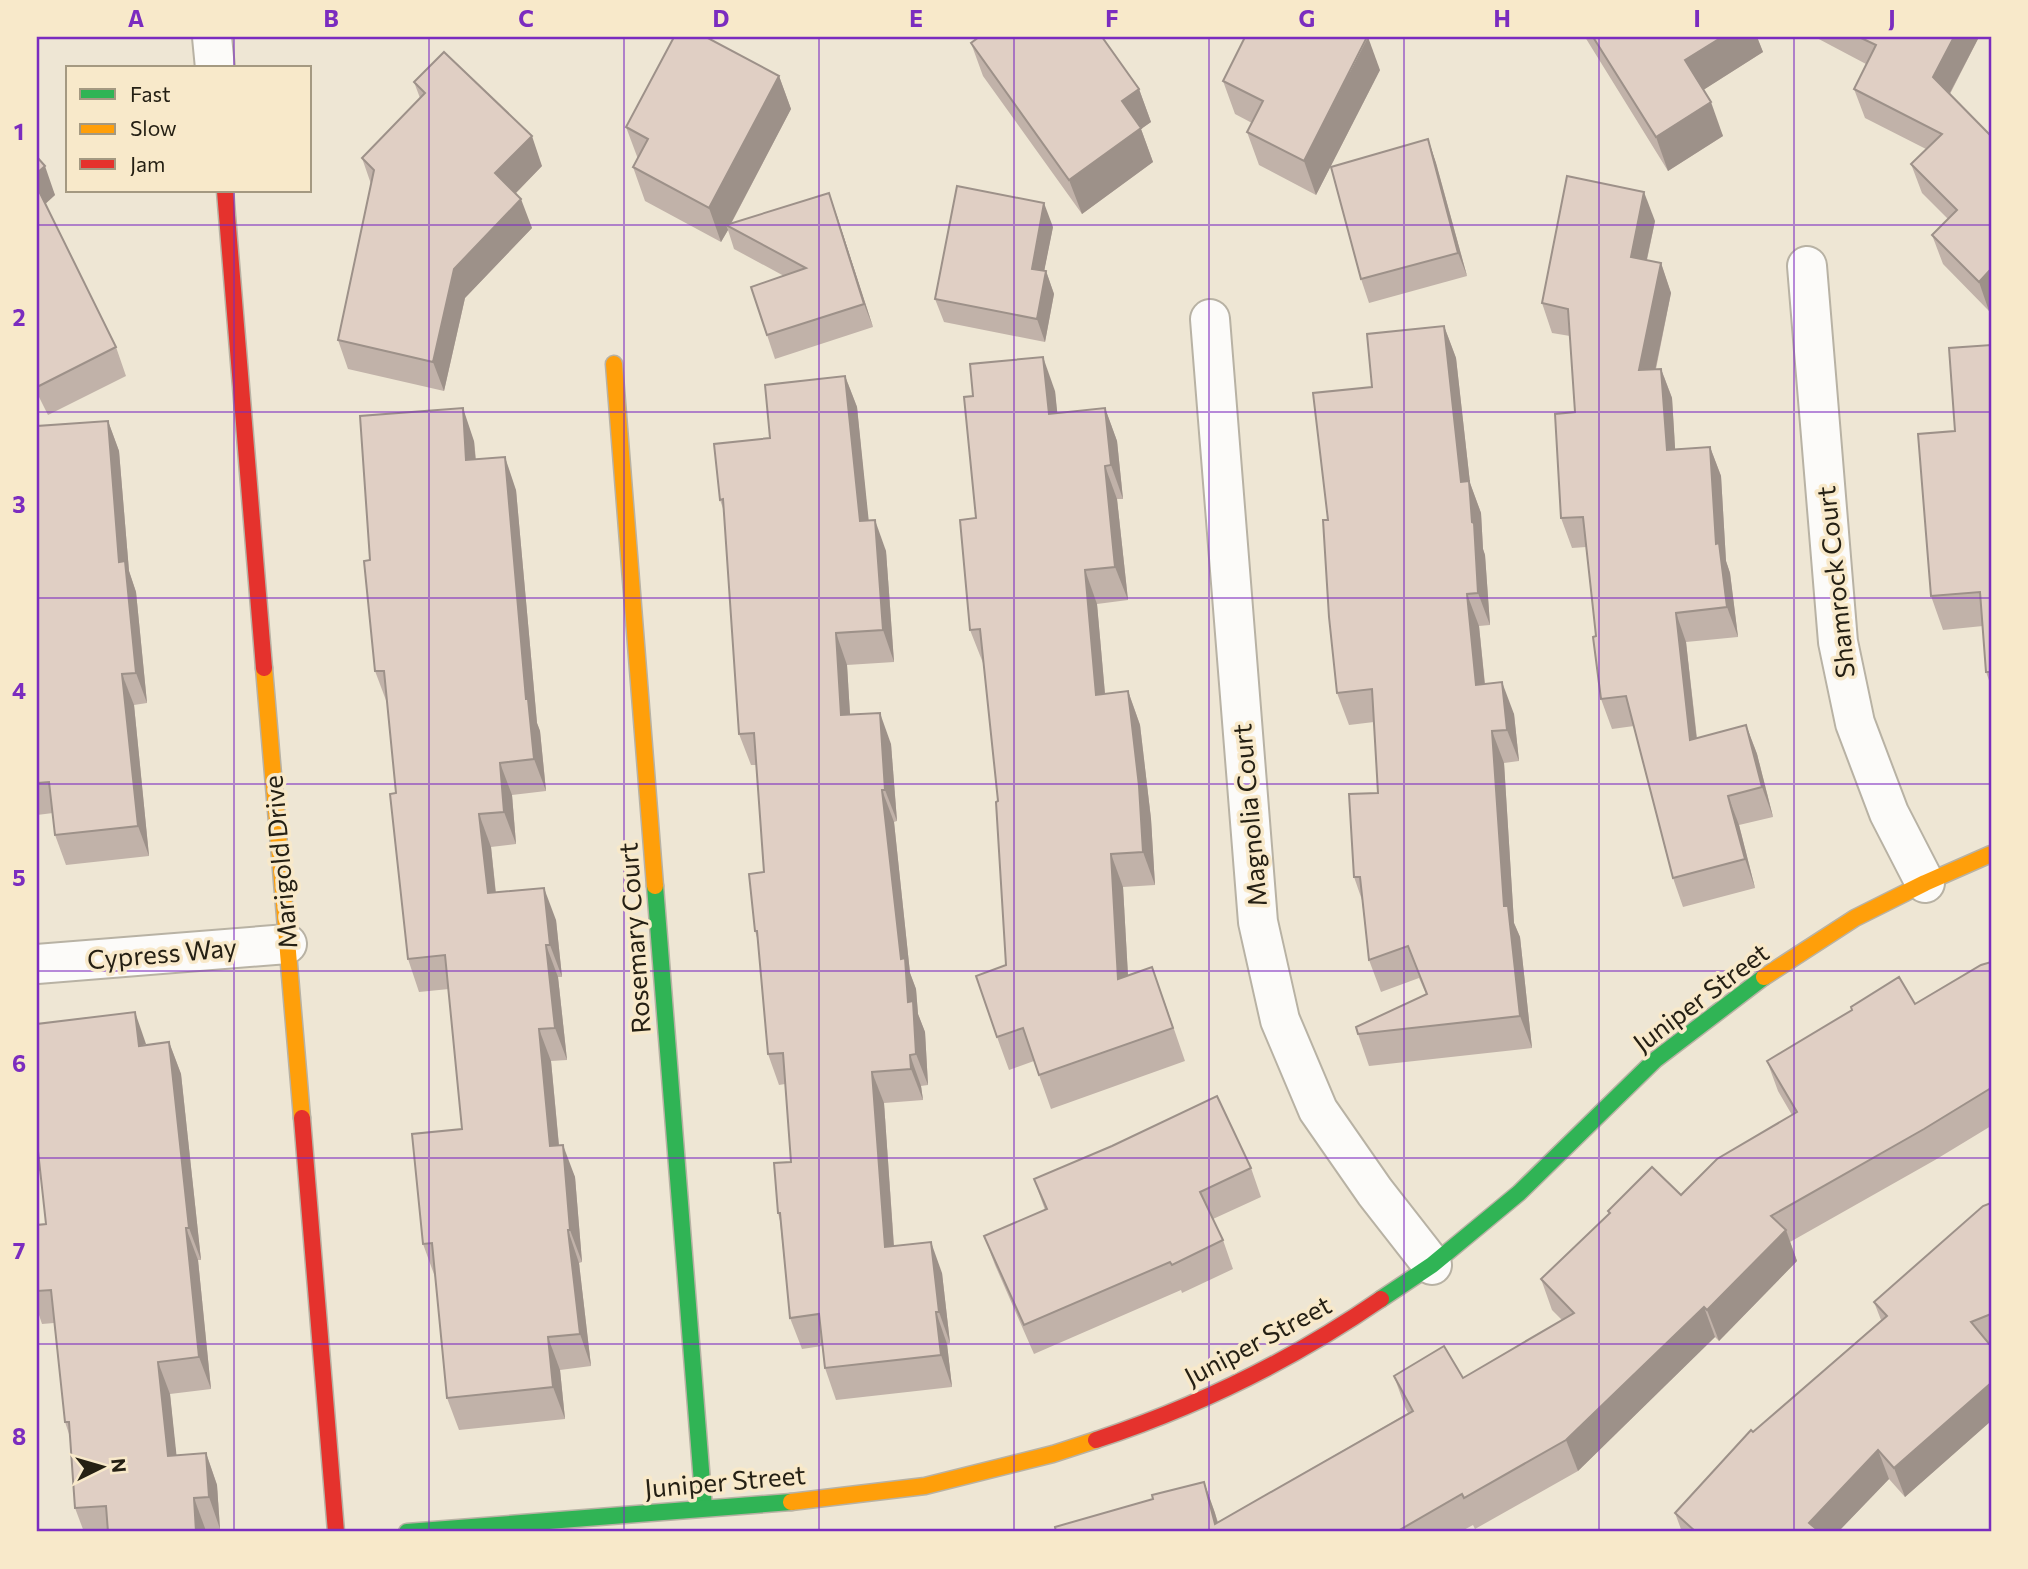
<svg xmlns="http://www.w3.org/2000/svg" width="2028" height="1569" font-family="Commissioner,sans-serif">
<rect width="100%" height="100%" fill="#eee6d4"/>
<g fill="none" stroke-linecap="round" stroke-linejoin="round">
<defs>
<g id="street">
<path d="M 212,37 L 215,68"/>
<path d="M 1807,266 L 1838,642 L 1855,723 L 1889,813 L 1925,883"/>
<path d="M 1210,319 L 1258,922 L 1280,1020 L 1318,1110 L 1375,1192 L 1432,1265"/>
<path d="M 37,964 L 287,944"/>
</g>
<g id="fast">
<path d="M 655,886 L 704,1508"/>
<path d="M 1381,1299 L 1432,1265 L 1519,1193 L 1655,1060 L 1764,977"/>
<path d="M 407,1532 L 791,1502"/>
</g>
<g id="slow">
<path d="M 614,364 L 655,886"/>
<path d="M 264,668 L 302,1118"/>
<path d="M 1764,977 L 1855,918 L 1925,883 L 1991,854"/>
<path d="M 791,1502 L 925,1486 L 1053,1454 L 1096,1440"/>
</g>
<g id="jam">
<path d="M 225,191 L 264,668"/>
<path d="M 302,1118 L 336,1532"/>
<path d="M 1096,1440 C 1199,1406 1291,1361 1381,1299"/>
</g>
</defs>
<use href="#street" stroke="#b8b2a4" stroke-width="42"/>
<use href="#fast" stroke="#b8b2a4" stroke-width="19"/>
<use href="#slow" stroke="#b8b2a4" stroke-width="19"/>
<use href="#jam" stroke="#b8b2a4" stroke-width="19"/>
<use href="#street" stroke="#fcfbf9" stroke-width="38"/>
<use href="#fast" stroke="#30b455" stroke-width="16"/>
<use href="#slow" stroke="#ff9f0a" stroke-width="16"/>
<use href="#jam" stroke="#e5322d" stroke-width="16"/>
</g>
<g fill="#c1b2a9">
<path d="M 1585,37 L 1757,37 L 1763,52 L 1703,90 L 1723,136 L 1668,171 Z"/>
<path d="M 1815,37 L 1979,37 L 1950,94 L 1991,136 L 1991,309 L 1989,311 L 1943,264 L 1932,235 L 1948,219 L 1922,193 L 1911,164 L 1926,149 L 1865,118 L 1854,89 L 1866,64 Z"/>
<path d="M 971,43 L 1139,89 L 1151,122 L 1141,129 L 1153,162 L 1082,214 L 983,76 Z"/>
<path d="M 1380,70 L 1316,195 L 1259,165 L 1247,132 L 1252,123 L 1235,114 L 1223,81 Z"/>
<path d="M 779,76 L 791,109 L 731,224 L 837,216 L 873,327 L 775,359 L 767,335 L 784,276 L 734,249 L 728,230 L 721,242 L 645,201 L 633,167 L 638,159 L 626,127 Z"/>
<path d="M 414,82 L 542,166 L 516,193 L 532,228 L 465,298 L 444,391 L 348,369 L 338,340 L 371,184 L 362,158 L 420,98 Z"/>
<path d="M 1428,139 L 1436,163 L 1467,276 L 1369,303 L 1361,279 Z"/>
<path d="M 37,157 L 55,195 L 45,204 L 116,347 L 126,376 L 48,415 L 37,393 Z"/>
<path d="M 1655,221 L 1647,260 L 1661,263 L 1671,293 L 1656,369 L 1661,369 L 1672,398 L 1675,449 L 1710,447 L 1721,476 L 1726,561 L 1730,573 L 1738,637 L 1686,642 L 1697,738 L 1746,725 L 1757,754 L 1773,817 L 1739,825 L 1755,888 L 1683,907 L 1673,878 L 1634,726 L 1612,729 L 1601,699 L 1596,636 L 1586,547 L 1572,548 L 1561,518 L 1575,412 L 1570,336 L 1552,333 L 1542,303 Z"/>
<path d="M 1053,227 L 1044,271 L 1046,271 L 1054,294 L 1045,342 L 944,322 L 935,299 Z"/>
<path d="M 1444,326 L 1456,358 L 1470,483 L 1481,513 L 1483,549 L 1485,555 L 1490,625 L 1479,626 L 1485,684 L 1514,714 L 1519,761 L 1504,763 L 1514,923 L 1520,937 L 1532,1048 L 1369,1066 L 1358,1034 L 1426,994 L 1419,978 L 1381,992 L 1369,960 L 1362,900 L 1354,877 L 1378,793 L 1374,722 L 1349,725 L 1337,693 L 1328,520 L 1372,387 Z"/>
<path d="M 1991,345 L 1991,686 L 1986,672 L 1983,626 L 1943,630 L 1931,596 L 1955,431 Z"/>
<path d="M 845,376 L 857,407 L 868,520 L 886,551 L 894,662 L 847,665 L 850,715 L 891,744 L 897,821 L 894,822 L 910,973 L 916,989 L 918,1014 L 925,1032 L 928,1085 L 921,1086 L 923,1100 L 884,1103 L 894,1246 L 942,1273 L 950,1343 L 947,1344 L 952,1387 L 836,1400 L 825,1368 L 822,1346 L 802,1349 L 790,1318 L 780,1221 L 778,1213 L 791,1162 L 785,1084 L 779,1085 L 768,1054 L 758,941 L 755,931 L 764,872 L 756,765 L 751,765 L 739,734 L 724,511 L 720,500 L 770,438 Z"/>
<path d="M 1055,391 L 1057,413 L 1105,408 L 1117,441 L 1123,499 L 1117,499 L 1128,600 L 1097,604 L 1105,694 L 1128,691 L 1140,725 L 1151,819 L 1155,885 L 1123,887 L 1128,975 L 1164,1000 L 1185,1061 L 1051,1109 L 1034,1061 L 1009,1070 L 997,1037 L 1006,965 L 998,801 L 984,663 L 983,663 L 970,630 L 976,518 Z"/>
<path d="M 108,421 L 119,451 L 129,571 L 136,592 L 147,703 L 134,705 L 149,856 L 66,865 L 55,835 L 53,813 L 37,815 L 37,426 Z"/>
<path d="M 474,441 L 476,459 L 516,490 L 537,723 L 540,731 L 546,791 L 512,795 L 516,844 L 491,847 L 496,893 L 556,920 L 562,977 L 558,977 L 567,1060 L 551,1061 L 559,1145 L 575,1177 L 582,1262 L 579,1263 L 591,1366 L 560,1370 L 565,1419 L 459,1430 L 447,1398 L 435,1277 L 423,1244 L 462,1129 L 449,989 L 419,992 L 408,959 L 396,793 L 387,703 L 375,671 L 370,560 Z"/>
<path d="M 1991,962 L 1991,1126 L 1935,1160 L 1790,1242 L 1797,1261 L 1719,1341 L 1715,1337 L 1578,1471 L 1475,1529 L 1473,1525 L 1460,1532 L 1056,1532 L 1204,1482 L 1218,1522 L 1408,1413 L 1405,1407 L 1394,1376 L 1463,1378 L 1562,1320 L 1552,1310 L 1541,1279 L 1609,1214 L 1608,1211 L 1681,1195 L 1792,1115 L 1778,1091 L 1767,1061 L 1852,1010 L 1851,1007 L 1915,1004 Z"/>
<path d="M 37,1024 L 146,1045 L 169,1042 L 181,1074 L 201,1260 L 198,1260 L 211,1389 L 170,1394 L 176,1456 L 206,1453 L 217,1485 L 220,1529 L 206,1531 L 206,1532 L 84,1532 L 75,1508 L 70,1437 L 65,1422 L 54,1323 L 42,1324 L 37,1309 L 37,1225 L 46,1224 L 40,1171 L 37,1171 Z"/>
<path d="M 1251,1168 L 1261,1197 L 1213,1219 L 1223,1240 L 1233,1269 L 1182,1293 L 1181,1290 L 1034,1354 L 995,1265 L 984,1236 L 1045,1210 L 1034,1179 Z"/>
<path d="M 1991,1203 L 1991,1421 L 1905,1497 L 1889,1479 L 1838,1532 L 1682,1532 L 1675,1513 L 1753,1432 L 1881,1320 L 1874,1302 Z"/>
</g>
<g fill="#9d9189">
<path d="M 1368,37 L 1380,70 L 1316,195 L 1304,161 Z"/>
<path d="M 1722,37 L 1757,37 L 1763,52 L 1697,94 L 1685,60 Z"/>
<path d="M 1954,37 L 1979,37 L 1943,106 L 1933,77 Z"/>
<path d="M 779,76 L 791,109 L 729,227 L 726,225 L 728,230 L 721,242 L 709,208 Z"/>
<path d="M 1139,89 L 1151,122 L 1141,129 L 1153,162 L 1082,214 L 1069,180 L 1122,101 Z"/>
<path d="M 1711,102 L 1723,136 L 1668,171 L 1656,137 Z"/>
<path d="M 532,136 L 542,166 L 506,203 L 495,173 Z"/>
<path d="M 1428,139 L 1436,163 L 1467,276 L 1458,253 Z"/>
<path d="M 45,166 L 55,195 L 43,206 L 37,190 L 37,173 Z"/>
<path d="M 1644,192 L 1655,221 L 1641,286 L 1631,257 Z"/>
<path d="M 829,193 L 837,216 L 873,327 L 864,304 Z"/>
<path d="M 521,199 L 532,228 L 465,298 L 444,391 L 433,362 L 454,269 Z"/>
<path d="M 1044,203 L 1053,227 L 1040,292 L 1032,269 Z"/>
<path d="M 1661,263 L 1671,293 L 1649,400 L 1639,370 Z"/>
<path d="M 1991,269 L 1991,309 L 1989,311 L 1979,282 Z"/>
<path d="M 1046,271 L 1054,294 L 1045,342 L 1037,319 Z"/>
<path d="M 1444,326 L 1456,358 L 1470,483 L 1481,513 L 1483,549 L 1485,555 L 1490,625 L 1478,593 L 1461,482 Z"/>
<path d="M 1043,357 L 1055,391 L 1061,448 L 1049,414 Z"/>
<path d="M 1661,369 L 1672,398 L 1677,479 L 1667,450 Z"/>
<path d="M 845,376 L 857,407 L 872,552 L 860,521 Z"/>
<path d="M 463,408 L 474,441 L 478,492 L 466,460 Z"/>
<path d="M 1105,408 L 1117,441 L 1123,499 L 1111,465 Z"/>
<path d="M 108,421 L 119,451 L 129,571 L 136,592 L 147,703 L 136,673 L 119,562 Z"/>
<path d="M 1710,447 L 1721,476 L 1726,561 L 1730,573 L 1738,637 L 1727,607 L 1716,544 Z"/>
<path d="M 505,457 L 516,490 L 537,723 L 540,731 L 546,791 L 534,759 L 526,699 Z"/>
<path d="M 1105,466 L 1117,499 L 1128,600 L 1115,567 Z"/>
<path d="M 875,520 L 886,551 L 894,662 L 883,630 Z"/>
<path d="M 1085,570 L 1097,604 L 1108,728 L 1096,695 Z"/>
<path d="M 1467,594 L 1479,626 L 1488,717 L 1476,685 Z"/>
<path d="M 1676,613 L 1686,642 L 1700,769 L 1690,740 Z"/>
<path d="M 836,633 L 847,665 L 852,747 L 841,715 Z"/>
<path d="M 122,674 L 134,705 L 149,856 L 138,826 Z"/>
<path d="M 1502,682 L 1514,714 L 1519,761 L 1507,730 Z"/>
<path d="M 1128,691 L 1140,725 L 1151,819 L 1155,885 L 1143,852 Z"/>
<path d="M 880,713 L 891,744 L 897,821 L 885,790 Z"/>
<path d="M 1746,725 L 1757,754 L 1773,817 L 1762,787 Z"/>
<path d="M 1492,731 L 1504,763 L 1514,923 L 1520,937 L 1532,1048 L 1520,1016 L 1504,906 Z"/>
<path d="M 500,763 L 512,795 L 516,844 L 504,812 Z"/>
<path d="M 882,790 L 894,822 L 910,973 L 916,989 L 918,1014 L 925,1032 L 928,1085 L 916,1054 L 901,959 Z"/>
<path d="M 1728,796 L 1739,825 L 1755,888 L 1745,859 Z"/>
<path d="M 479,814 L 491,847 L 499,926 L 488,893 Z"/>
<path d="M 1111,854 L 1123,887 L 1130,1012 L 1118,979 Z"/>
<path d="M 544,888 L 556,920 L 562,977 L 550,945 Z"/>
<path d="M 546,945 L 558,977 L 567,1060 L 555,1028 Z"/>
<path d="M 135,1012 L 146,1044 L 139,1046 Z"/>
<path d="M 539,1029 L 551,1061 L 562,1179 L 550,1146 Z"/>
<path d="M 169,1042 L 181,1074 L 201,1260 L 189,1228 Z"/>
<path d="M 910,1055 L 921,1086 L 923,1100 L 911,1069 Z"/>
<path d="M 872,1072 L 884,1103 L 896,1278 L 885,1247 Z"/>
<path d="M 563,1145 L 575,1177 L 582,1262 L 570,1230 Z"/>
<path d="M 186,1228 L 198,1260 L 211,1389 L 199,1357 Z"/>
<path d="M 568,1230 L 579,1263 L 591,1366 L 580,1334 Z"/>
<path d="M 1786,1230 L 1797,1261 L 1719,1341 L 1707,1310 Z"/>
<path d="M 931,1242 L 942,1273 L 950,1343 L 939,1312 Z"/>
<path d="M 1704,1307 L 1715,1337 L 1578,1471 L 1566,1440 Z"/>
<path d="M 936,1312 L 947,1344 L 952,1387 L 941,1355 Z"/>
<path d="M 548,1337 L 560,1370 L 565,1419 L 553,1387 Z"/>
<path d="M 158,1362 L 170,1394 L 180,1488 L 168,1456 Z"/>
<path d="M 1991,1383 L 1991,1421 L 1905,1497 L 1894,1468 Z"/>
<path d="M 1878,1450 L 1889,1479 L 1838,1532 L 1812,1532 L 1809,1523 Z"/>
<path d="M 206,1453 L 217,1485 L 220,1529 L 209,1497 Z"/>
<path d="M 1204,1482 L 1215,1513 L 1220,1532 L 1215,1524 Z"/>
<path d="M 194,1498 L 206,1531 L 206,1532 L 196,1532 Z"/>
</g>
<g fill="#e0cfc4" stroke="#9d9189" stroke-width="2">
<path d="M 674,37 L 706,37 L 779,76 L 709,208 L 633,167 L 648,139 L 626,127 Z"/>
<path d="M 979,37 L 1102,37 L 1139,89 L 1122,101 L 1141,128 L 1069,180 L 971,43 Z"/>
<path d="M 1245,37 L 1367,37 L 1304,161 L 1247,132 L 1263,101 L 1223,81 Z"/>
<path d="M 1593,37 L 1722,37 L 1685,60 L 1711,102 L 1656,137 Z"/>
<path d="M 1859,37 L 1954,37 L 1933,77 L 1991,136 L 1991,269 L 1979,282 L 1932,235 L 1957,210 L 1911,164 L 1942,134 L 1854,89 L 1876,45 Z"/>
<path d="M 444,52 L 532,136 L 495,173 L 521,199 L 454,269 L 433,362 L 338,340 L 374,170 L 362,158 L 425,93 L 414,82 Z"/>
<path d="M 1428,139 L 1458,253 L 1361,279 L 1331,167 Z"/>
<path d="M 37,157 L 45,166 L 37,173 Z"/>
<path d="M 1567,176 L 1644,192 L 1631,257 L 1661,263 L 1639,370 L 1661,369 L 1667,450 L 1710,447 L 1716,544 L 1719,543 L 1727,607 L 1676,613 L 1690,740 L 1746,725 L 1762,787 L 1728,796 L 1745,859 L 1673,878 L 1626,696 L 1601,699 L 1593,637 L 1596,636 L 1583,517 L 1561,518 L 1555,414 L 1575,412 L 1568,309 L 1542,303 Z"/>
<path d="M 957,186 L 1044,203 L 1032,269 L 1046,271 L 1037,319 L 935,299 Z"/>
<path d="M 37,187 L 116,347 L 37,387 Z"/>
<path d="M 829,193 L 864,304 L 767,335 L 751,287 L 806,268 L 726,225 Z"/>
<path d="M 1444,326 L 1461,482 L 1469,481 L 1472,522 L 1474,523 L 1478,593 L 1467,594 L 1476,685 L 1502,682 L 1507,730 L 1492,731 L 1504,906 L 1508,906 L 1520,1016 L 1358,1034 L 1356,1027 L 1427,994 L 1408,946 L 1369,960 L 1360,877 L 1354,877 L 1349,794 L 1378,793 L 1372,689 L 1337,693 L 1329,617 L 1323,520 L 1328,520 L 1313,393 L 1372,387 L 1367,334 Z"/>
<path d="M 1991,345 L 1991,672 L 1986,672 L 1980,592 L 1931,596 L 1918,434 L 1955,431 L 1949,348 Z"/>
<path d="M 1043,357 L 1049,414 L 1105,408 L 1111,465 L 1105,466 L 1115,567 L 1085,570 L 1096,695 L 1128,691 L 1139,786 L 1143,852 L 1111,854 L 1118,979 L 1152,967 L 1173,1028 L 1039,1075 L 1023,1028 L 997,1037 L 976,976 L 1006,965 L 996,802 L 998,801 L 980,629 L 970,630 L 960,520 L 976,518 L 964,397 L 973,396 L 970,364 Z"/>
<path d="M 845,376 L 860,521 L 875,520 L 883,630 L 836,633 L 841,715 L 880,713 L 885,790 L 882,790 L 901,959 L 905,958 L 908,1002 L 913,1001 L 916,1054 L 910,1055 L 911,1069 L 872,1072 L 885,1247 L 931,1242 L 939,1312 L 936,1312 L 941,1355 L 825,1368 L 819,1314 L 790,1318 L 780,1213 L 778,1213 L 774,1163 L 791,1162 L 783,1053 L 768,1054 L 757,931 L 755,931 L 749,874 L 764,872 L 754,733 L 739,734 L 723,499 L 720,500 L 714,444 L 770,438 L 765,385 Z"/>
<path d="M 463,408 L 466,460 L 505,457 L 526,699 L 528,699 L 534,759 L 500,763 L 504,812 L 479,814 L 488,893 L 544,888 L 550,945 L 546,945 L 555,1028 L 539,1029 L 550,1146 L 563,1145 L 570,1230 L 568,1230 L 580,1334 L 548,1337 L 553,1387 L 447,1398 L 432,1243 L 423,1244 L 412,1134 L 462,1129 L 445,955 L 408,959 L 390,794 L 396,793 L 384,671 L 375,671 L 364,561 L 370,560 L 360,416 Z"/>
<path d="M 108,421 L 119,562 L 125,561 L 136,673 L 122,674 L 138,826 L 55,835 L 49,782 L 37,783 L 37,426 Z"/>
<path d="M 1991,962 L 1991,1088 L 1924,1129 L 1771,1216 L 1786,1230 L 1707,1310 L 1704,1307 L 1566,1440 L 1464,1498 L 1462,1494 L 1396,1532 L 1056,1532 L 1055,1527 L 1153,1499 L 1152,1495 L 1204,1482 L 1215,1524 L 1413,1411 L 1394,1376 L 1444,1346 L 1463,1378 L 1574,1313 L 1541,1279 L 1610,1213 L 1608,1211 L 1652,1167 L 1681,1195 L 1717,1159 L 1797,1112 L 1767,1061 L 1852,1010 L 1851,1007 L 1899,977 L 1915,1004 L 1981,965 Z"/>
<path d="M 135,1012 L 139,1046 L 169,1042 L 189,1228 L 186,1228 L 199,1357 L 158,1362 L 168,1456 L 206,1453 L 209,1497 L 194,1498 L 196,1532 L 108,1532 L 106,1506 L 75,1508 L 69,1422 L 65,1422 L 51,1290 L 37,1291 L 37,1225 L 46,1224 L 37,1142 L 37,1024 Z"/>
<path d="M 1217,1096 L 1251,1168 L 1200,1192 L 1223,1240 L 1172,1265 L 1170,1262 L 1024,1325 L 984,1236 L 1047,1209 L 1034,1179 L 1112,1146 Z"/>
<path d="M 1991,1203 L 1991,1314 L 1971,1322 L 1991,1346 L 1991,1383 L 1894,1468 L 1878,1450 L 1809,1523 L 1820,1532 L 1696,1532 L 1675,1513 L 1751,1430 L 1753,1432 L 1887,1316 L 1874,1302 L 1983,1206 Z"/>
</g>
<path fill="none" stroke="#7b2cbf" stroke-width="2" stroke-opacity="0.55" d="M 234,37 L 234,68M 429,37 L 429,1532M 624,37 L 624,1532M 819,37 L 819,1532M 1014,37 L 1014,1532M 1209,37 L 1209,1532M 1404,37 L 1404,1532M 1599,37 L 1599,1532M 1794,37 L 1794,1532M 234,191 L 234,1532M 37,225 L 1991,225M 37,412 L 1991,412M 37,598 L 1991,598M 37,784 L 1991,784M 37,971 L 1991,971M 37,1158 L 1991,1158M 37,1344 L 1991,1344"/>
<g text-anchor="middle" stroke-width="7" stroke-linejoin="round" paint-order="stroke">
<g font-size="26" fill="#252014" stroke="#f8e9ca">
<text transform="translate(1836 582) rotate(-96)" y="9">Shamrock Court</text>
<text transform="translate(1250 815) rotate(-95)" y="9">Magnolia Court</text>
<text transform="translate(281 862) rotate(-95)" y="9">Marigold Drive</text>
<text transform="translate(635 938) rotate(-94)" y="9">Rosemary Court</text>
<text transform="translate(162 954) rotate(-5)" y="9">Cypress Way</text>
<text transform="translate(1701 998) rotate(-37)" y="9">Juniper Street</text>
<text transform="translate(1258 1341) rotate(-28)" y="9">Juniper Street</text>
<text transform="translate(725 1482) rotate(-5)" y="9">Juniper Street</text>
</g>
</g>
<rect width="2028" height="1569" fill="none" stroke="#f8e9ca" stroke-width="77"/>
<rect x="66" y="66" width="245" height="126" fill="#f8e9ca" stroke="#a49981" stroke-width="2"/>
<rect x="80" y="89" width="35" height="10" fill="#30b455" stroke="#a49981" stroke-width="2"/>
<text x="130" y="102" font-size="21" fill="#252014">Fast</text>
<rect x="80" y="124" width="35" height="10" fill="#ff9f0a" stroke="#a49981" stroke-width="2"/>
<text x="130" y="136" font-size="21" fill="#252014">Slow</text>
<rect x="80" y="159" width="35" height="10" fill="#e5322d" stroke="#a49981" stroke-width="2"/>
<text x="130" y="172" font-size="21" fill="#252014">Jam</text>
<g transform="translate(102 1467) rotate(85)" stroke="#f8e9ca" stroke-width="5" paint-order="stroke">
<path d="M0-5L12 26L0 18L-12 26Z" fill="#252014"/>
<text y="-10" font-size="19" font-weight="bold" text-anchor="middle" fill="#252014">N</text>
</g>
<rect x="38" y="38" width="1952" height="1492" fill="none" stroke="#7b2cbf" stroke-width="2.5"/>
<g font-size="23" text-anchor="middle" font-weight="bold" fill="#7b2cbf">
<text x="136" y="27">A</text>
<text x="331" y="27">B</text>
<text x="526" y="27">C</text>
<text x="721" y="27">D</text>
<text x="916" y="27">E</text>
<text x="1112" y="27">F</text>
<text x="1307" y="27">G</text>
<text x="1502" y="27">H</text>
<text x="1697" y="27">I</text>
<text x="1892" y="27">J</text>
<text x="19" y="140">1</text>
<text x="19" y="326">2</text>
<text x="19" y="513">3</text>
<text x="19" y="699">4</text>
<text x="19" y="886">5</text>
<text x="19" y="1072">6</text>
<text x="19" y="1259">7</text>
<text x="19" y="1445">8</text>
</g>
</svg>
